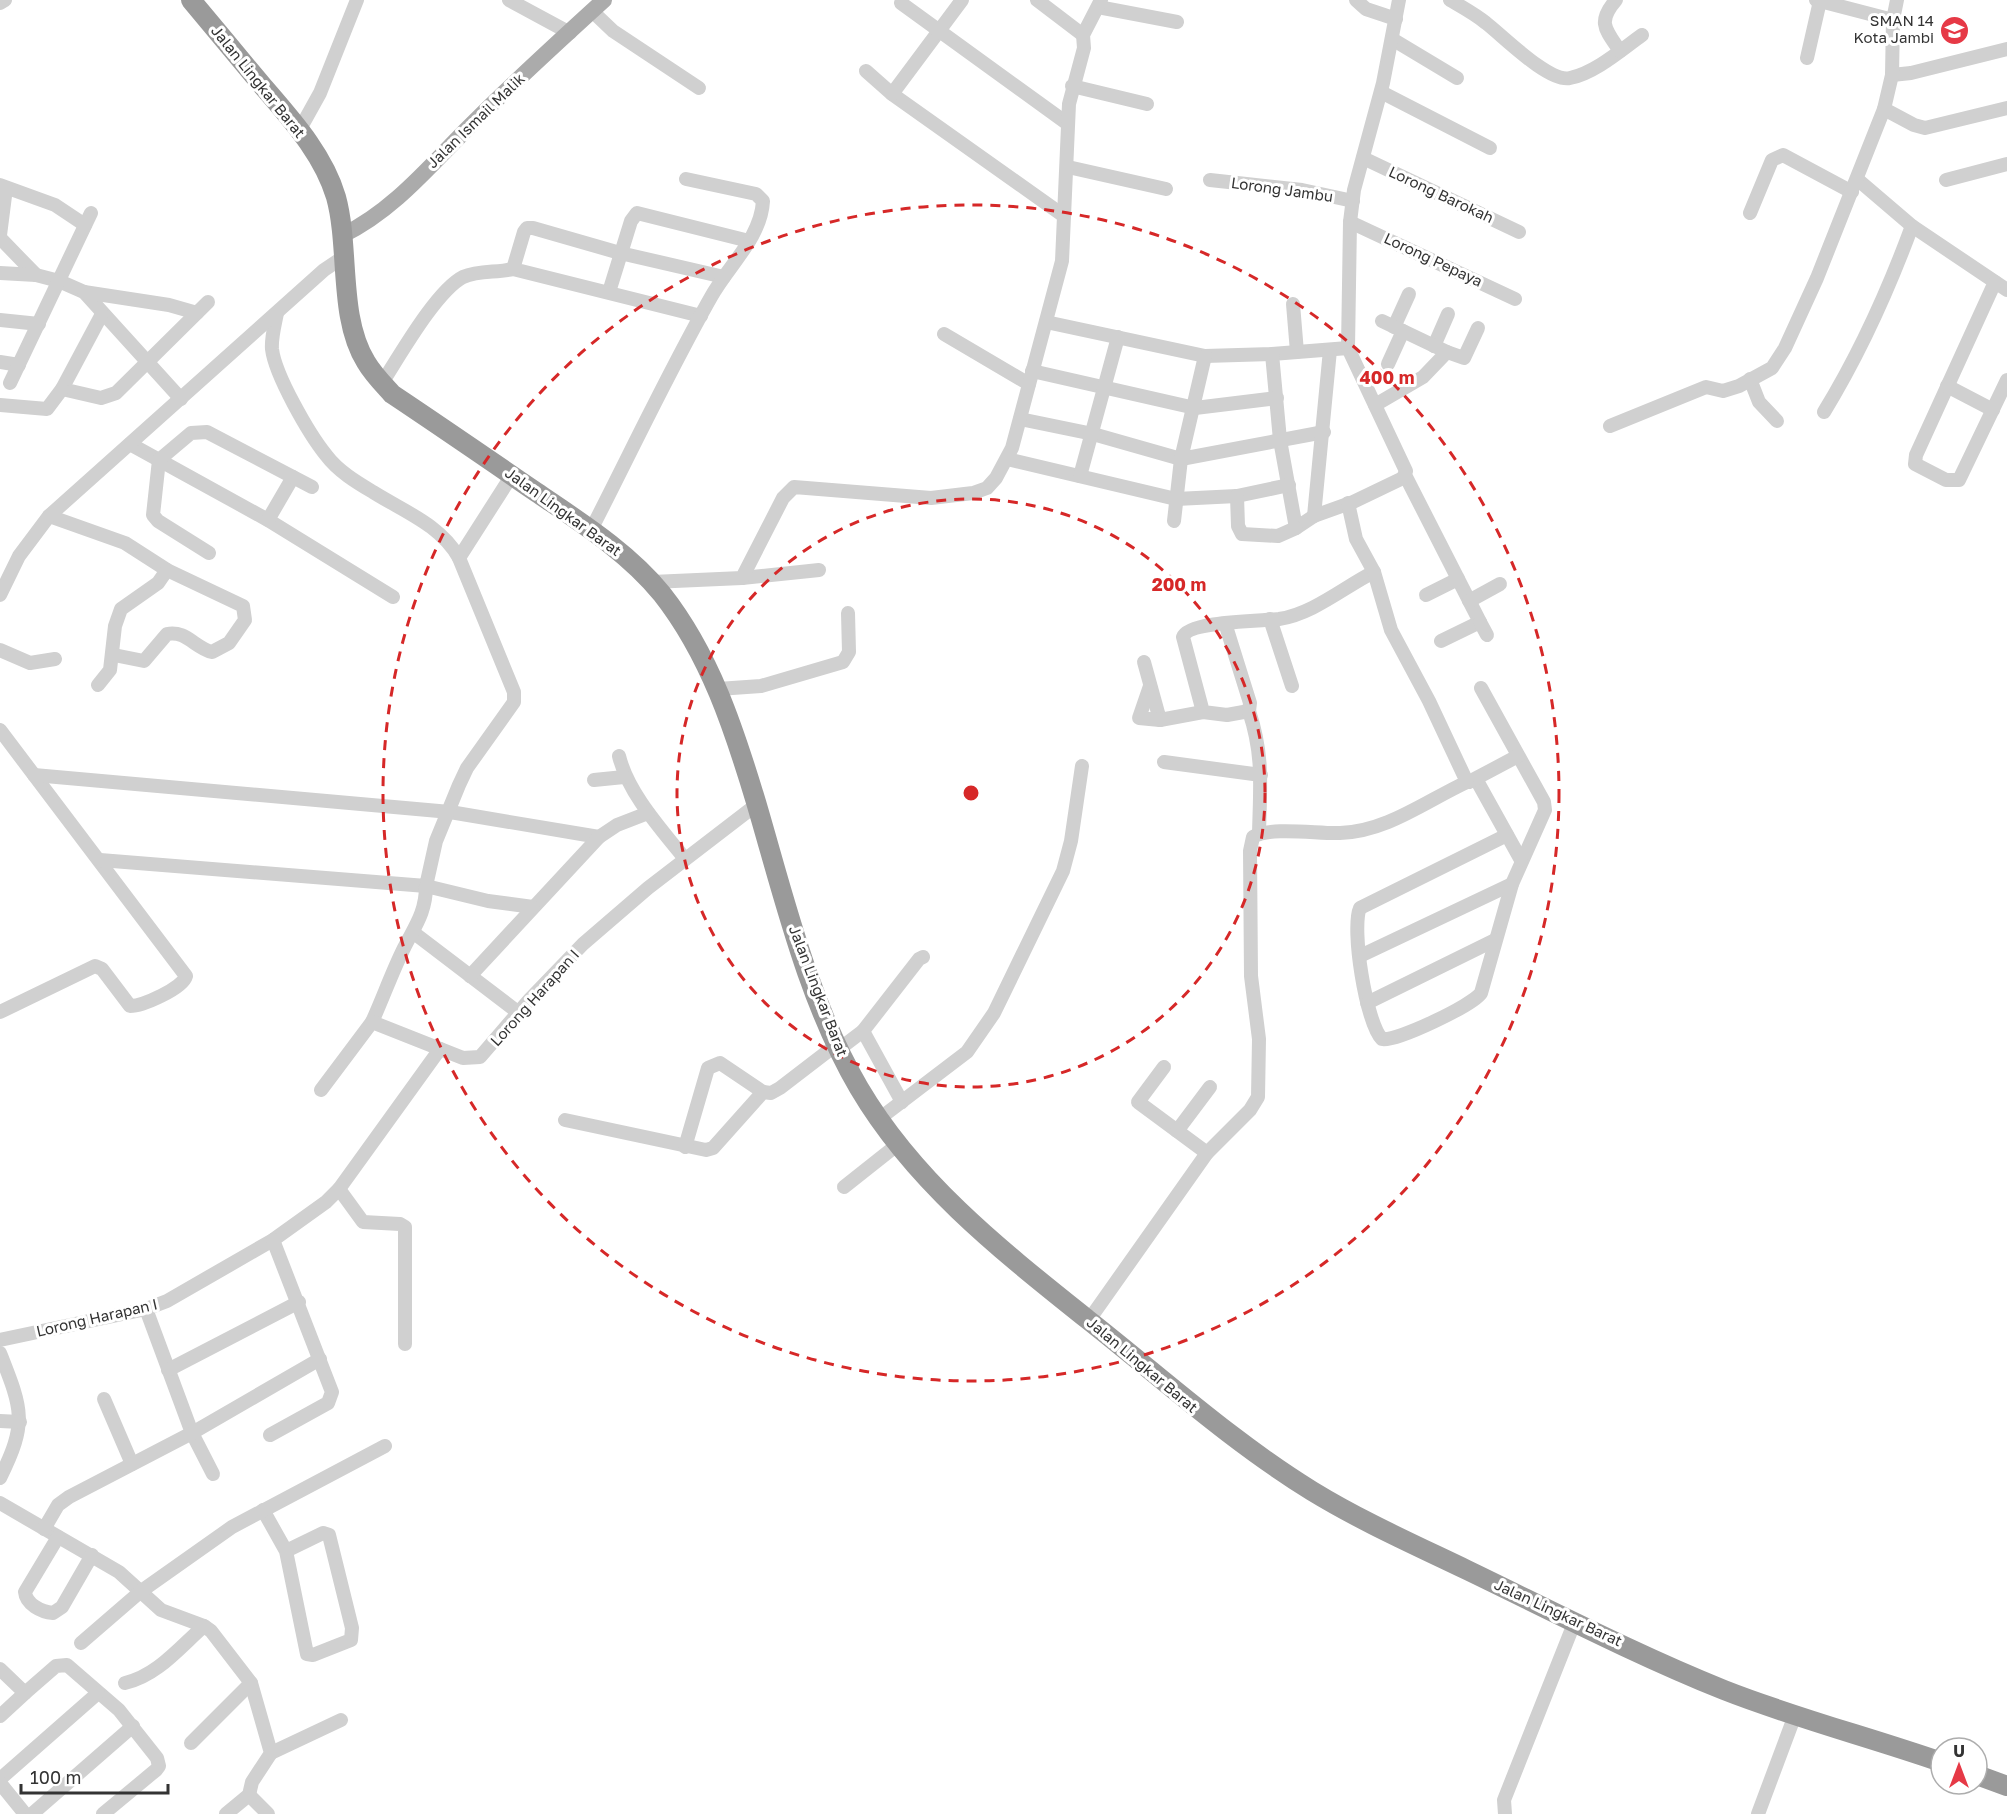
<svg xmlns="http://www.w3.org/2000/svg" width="2007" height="1814" font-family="'Golos Text',sans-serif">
<rect width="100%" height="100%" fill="#fff"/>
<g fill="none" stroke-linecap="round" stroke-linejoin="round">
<g stroke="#d0d0d0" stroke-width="14">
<path d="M 509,0 L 570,33"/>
<path d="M 962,0 L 892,94 L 1064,216"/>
<path d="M 1037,0 L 1083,35"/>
<path d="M 1356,0 L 1366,9 L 1396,19"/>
<path d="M 1450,0 C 1462,7 1475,14 1486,23 C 1503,36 1549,83 1570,78 C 1595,73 1621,50 1642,35"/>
<path d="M 1616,0 C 1597,22 1605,29 1620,51"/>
<path d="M 1816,0 L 1893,20"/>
<path d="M 0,3 L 5,0"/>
<path d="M 901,3 L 1068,124"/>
<path d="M 1098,7 L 1177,22"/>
<path d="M 592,11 L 613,31 L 699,88"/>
<path d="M 1392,39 L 1457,78"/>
<path d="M 1807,58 L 1820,1"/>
<path d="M 866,71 L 892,94"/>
<path d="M 1892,75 L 1911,73 L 2007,49"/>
<path d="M 1072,86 L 1147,104"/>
<path d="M 1381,92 L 1490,148"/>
<path d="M 1884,109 L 1914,125 L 1925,128 L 2007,108"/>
<path d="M 300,129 L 320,93 L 357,0"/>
<path d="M 1363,158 L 1519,232"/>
<path d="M 1068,167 L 1166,189"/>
<path d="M 1857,179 L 1912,226 L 2007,290"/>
<path d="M 1210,180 L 1302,190 L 1353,201"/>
<path d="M 1946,180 L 2007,164"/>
<path d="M 0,185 L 55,205 L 85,225"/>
<path d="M 1750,213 L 1772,160 L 1783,155 L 1852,192"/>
<path d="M 1350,222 L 1515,299"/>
<path d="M 0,235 L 6,188"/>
<path d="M 0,238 L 36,275"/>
<path d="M 0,273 L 36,275 L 59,281 L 84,292 L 181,399"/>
<path d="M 1995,282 L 1916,455 L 1915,464 L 1946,480 L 1959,480 L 2007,380"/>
<path d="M 84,292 L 169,305 L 197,313"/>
<path d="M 609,292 L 631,221 L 637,213 L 749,241"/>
<path d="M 1293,304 L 1297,352"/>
<path d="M 277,313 C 275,324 271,338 272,349 C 275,375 309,434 326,455 C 338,471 356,482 373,492 C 403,511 441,525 459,558"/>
<path d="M 102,314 L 62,389 L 101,398 L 116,393 L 208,302"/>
<path d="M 701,316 L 513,269 L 524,232 L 527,228 L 533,228 L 620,253 L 724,277"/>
<path d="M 0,320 L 39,324"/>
<path d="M 1046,322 L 1205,356 L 1272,354 L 1348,348"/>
<path d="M 1394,327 L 1409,294"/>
<path d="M 944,334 L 1029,384"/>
<path d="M 1434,346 L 1448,314"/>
<path d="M 1447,352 L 1464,358 L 1478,328"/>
<path d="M 1272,354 L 1280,440 L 1296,528 L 1314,516 L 1353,502 L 1403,478 L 1406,471 L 1348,348 L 1350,222 L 1354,190 L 1383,83 L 1399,0"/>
<path d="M 0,362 L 19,365"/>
<path d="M 1388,364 L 1403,331"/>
<path d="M 1032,371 L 1195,408 L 1277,398"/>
<path d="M 1750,379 L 1759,402 L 1777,421"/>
<path d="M 10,383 L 91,213"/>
<path d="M 382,383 C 399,357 436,291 463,277 C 479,270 497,273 513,269"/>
<path d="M 1947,386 L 1993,410"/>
<path d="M 0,405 L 47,409 L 62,389"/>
<path d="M 1375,405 L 1423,377 L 1447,352 L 1382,321"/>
<path d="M 1824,412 C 1860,353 1888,291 1912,226"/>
<path d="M 1020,419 L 1093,434 L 1181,459 L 1324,432"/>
<path d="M 1610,426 L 1706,387 L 1723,391 L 1739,386 L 1772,368 L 1785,348 L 1817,278 L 1884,109 L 1892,75 L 1893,20 L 1897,0"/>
<path d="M 130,444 L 268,520 L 393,597"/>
<path d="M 1007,459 L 1176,499 L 1237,496 L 1289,485"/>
<path d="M 1405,475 L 1480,622 L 1441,641"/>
<path d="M 1080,476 L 1118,337"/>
<path d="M 1237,496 L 1238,526 L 1242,534 L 1278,536 L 1296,528"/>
<path d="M 49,516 L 125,543 L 167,570 L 158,583 L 121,609 L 115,626 L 110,670 L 98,685"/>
<path d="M 1314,516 L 1330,350"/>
<path d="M 268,520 L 293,477"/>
<path d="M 1174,521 L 1181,459 L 1205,356"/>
<path d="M 591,530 C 631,452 668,373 711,297 C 728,266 761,238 763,201 L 756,194 L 686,179"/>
<path d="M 209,553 L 158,521 L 153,515 L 159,460 L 191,433 L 207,432 L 312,487"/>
<path d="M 742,578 L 819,570"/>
<path d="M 652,582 L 742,578 L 783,498 L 794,487 L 931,498 L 973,493 L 987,488 L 996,478 L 1012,448 L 1062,261 L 1069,104 L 1084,48 L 1083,35 L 1101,0"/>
<path d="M 0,595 L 19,556 L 49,516 L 324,270 L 345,256"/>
<path d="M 1426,595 L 1458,579"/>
<path d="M 1469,601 L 1500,584"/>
<path d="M 1270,619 L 1292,686"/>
<path d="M 1480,622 L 1487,635"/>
<path d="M 1225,623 L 1250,703 L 1249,711 L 1227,715 L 1203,712 L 1183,637 C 1188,621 1262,621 1279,619 C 1313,614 1344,587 1374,572"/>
<path d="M 0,650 L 30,663 L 55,659"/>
<path d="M 114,655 L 144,661 L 167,634 C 186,630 195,648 212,652 L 229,643 L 245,620 L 243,606 L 167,570"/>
<path d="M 1144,662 L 1160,720 L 1203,712"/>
<path d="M 1150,686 L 1139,718 L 1160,720"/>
<path d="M 1481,688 L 1544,802 L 1545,810 L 1512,884 L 1481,993 C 1473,1005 1396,1042 1382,1039 C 1366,1023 1351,928 1360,908 L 1507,835"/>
<path d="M 718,689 L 761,686 L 843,662 L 849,652 L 848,613"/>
<path d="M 1249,711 C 1264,756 1260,787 1259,834"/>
<path d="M 0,730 L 186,976 C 183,988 143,1006 130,1006 L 102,969 L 95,966 L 0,1012"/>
<path d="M 619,756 C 628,793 661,829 685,859"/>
<path d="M 1164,762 L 1261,775"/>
<path d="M 34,775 L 450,812 L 599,837"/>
<path d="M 1476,779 L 1521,860"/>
<path d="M 594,780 L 624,777"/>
<path d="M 1469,782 L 1518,756"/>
<path d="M 100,860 L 426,886 L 436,841 L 459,785 L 467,768 L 514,702 L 514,692 L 459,558 L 512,475"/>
<path d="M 414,933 L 519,1013"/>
<path d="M 1360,956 L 1512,884"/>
<path d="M 470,976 L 599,837 L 617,825 L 648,813"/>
<path d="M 1367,1003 L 1495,940"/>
<path d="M 372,1022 C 383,998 392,972 404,948 C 415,926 426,912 426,886 L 488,901 L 533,907"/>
<path d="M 863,1031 L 919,959 L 923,957"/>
<path d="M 838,1050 L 863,1031 L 902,1102"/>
<path d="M 1164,1067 L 1138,1102 L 1207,1153"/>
<path d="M 321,1090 L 372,1022 L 463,1058 L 480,1057 L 530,999 L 583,944 L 648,888 L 756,805"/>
<path d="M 879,1119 L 967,1052 L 994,1013 L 1063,871 L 1071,841 L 1082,766"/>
<path d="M 565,1120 L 706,1150 L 713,1148 L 763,1092 L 771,1093 L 780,1088 L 836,1045"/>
<path d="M 1177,1131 L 1210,1087"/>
<path d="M 685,1147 L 708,1068 L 720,1063 L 763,1092"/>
<path d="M 844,1187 L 897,1145"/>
<path d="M 339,1189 L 363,1222 L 400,1224 L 405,1227 L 405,1344"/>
<path d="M 146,1309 L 192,1433 L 213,1474"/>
<path d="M 1089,1320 L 1207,1153 L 1250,1110 L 1258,1097 L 1259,1039 L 1251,976 L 1250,851 L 1253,837 C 1271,826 1318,834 1340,833 C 1386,832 1426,801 1467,782 L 1429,701 L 1391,630 L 1374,572 L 1356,539 L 1348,503"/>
<path d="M 0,1340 L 146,1309 L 167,1301 L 273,1240 L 326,1202 L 339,1189 L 440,1049"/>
<path d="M 0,1353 C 22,1409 28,1422 0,1478"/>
<path d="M 168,1370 L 299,1302"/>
<path d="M 104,1399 L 132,1464"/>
<path d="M 0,1421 L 20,1422"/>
<path d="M 270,1435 L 328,1403 L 332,1392 L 273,1240"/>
<path d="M 0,1503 L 119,1572 L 161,1610 L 204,1626 L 211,1631 L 251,1683 L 271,1753 L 252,1782 L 249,1795 L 226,1814"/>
<path d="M 263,1510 L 286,1551 L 307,1654 L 313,1655 L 351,1640 L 352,1628 L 329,1535 L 323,1533 L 286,1551"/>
<path d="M 44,1529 L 58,1505 L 69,1497 L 192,1433 L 320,1359"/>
<path d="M 58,1537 L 25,1592 C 26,1604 41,1612 53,1613 L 62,1607 L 92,1555"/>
<path d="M 81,1643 L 140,1592 L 232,1527 L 385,1446"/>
<path d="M 0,1669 L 25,1693 L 0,1716"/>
<path d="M 125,1683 C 157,1676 180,1647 204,1626"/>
<path d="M 25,1693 L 56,1666 L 67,1665 L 119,1710 L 157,1758 L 159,1766 L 156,1770 L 103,1814"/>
<path d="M 191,1743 L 251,1683"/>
<path d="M 271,1753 L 341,1720"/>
<path d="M 0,1779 L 98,1693"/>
<path d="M 0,1783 L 25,1814"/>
<path d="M 249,1795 L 268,1814"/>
<path d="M 32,1814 L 133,1726"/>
<path d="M 1505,1814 L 1504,1800 L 1575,1621"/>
<path d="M 1758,1814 L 1795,1715"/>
</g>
<path stroke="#ababab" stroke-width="16" d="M 343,235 C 395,210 433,162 474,122 C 516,80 560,40 604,0"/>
<g stroke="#9a9a9a" stroke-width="20">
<path d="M 191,0 C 214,28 238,56 261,84 C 290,118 323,153 336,197 C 350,248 338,317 366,362 C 373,374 383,384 392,394 C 440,426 488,459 536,492 C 580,522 628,552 662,594 C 710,655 734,729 756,802 C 784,897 808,1001 859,1088 C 915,1183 1002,1251 1087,1319 C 1162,1378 1231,1441 1312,1491 C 1361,1521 1415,1545 1467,1570 C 1552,1611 1637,1655 1724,1690 C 1795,1718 1869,1737 1941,1762"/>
<path d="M 1977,1775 L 2007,1786"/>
</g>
</g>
<g fill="none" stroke="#d62828" stroke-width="3" stroke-dasharray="10 8">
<circle cx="971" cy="793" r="294"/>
<circle cx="971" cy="793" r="588"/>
</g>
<defs>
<symbol id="school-disc" viewBox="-11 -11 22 22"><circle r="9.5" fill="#e63946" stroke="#fff"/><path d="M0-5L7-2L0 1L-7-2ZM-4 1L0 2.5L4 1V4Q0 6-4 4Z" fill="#fff"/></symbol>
</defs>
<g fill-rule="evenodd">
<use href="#school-disc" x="1938" y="14" width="33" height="33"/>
</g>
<g text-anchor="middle" stroke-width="6" stroke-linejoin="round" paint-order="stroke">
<g font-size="15" fill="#333" stroke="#fff" text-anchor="end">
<text x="1934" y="26">SMAN 14<tspan x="1934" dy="17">Kota Jambi</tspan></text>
</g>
<g font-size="15" fill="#333" stroke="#fff">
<text transform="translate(258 82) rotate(51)" y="5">Jalan Lingkar Barat</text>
<text transform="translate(476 121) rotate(-44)" y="5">Jalan Ismail Malik</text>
<text transform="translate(1282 190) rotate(8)" y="5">Lorong Jambu</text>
<text transform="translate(1441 195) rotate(25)" y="5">Lorong Barokah</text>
<text transform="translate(1433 260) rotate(25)" y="5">Lorong Pepaya</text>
<text transform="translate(563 512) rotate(36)" y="5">Jalan Lingkar Barat</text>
<text transform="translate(818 991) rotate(69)" y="5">Jalan Lingkar Barat</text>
<text transform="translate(535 998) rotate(-48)" y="5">Lorong Harapan I</text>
<text transform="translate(97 1318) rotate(-13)" y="5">Lorong Harapan I</text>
<text transform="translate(1142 1365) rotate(40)" y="5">Jalan Lingkar Barat</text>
<text transform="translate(1558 1613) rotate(25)" y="5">Jalan Lingkar Barat</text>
</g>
</g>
<circle cx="971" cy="793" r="9" fill="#d62828" stroke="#fff" stroke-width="3"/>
<g font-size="18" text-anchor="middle" font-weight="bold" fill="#d62828" stroke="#fff" stroke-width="6" stroke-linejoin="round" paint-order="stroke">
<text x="1387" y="384">400 m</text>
<text x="1179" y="591">200 m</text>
</g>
<g transform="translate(1959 1766)"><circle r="28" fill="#ffffff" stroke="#adadad" stroke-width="1.5"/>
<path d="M0-4.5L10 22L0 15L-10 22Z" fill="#e63946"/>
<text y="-9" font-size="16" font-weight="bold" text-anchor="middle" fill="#333333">U</text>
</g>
<path d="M21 1784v9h147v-9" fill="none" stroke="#333333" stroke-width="3"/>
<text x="30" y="1784" font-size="18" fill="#333333" stroke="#ffffff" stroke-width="4.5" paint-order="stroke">100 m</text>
</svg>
